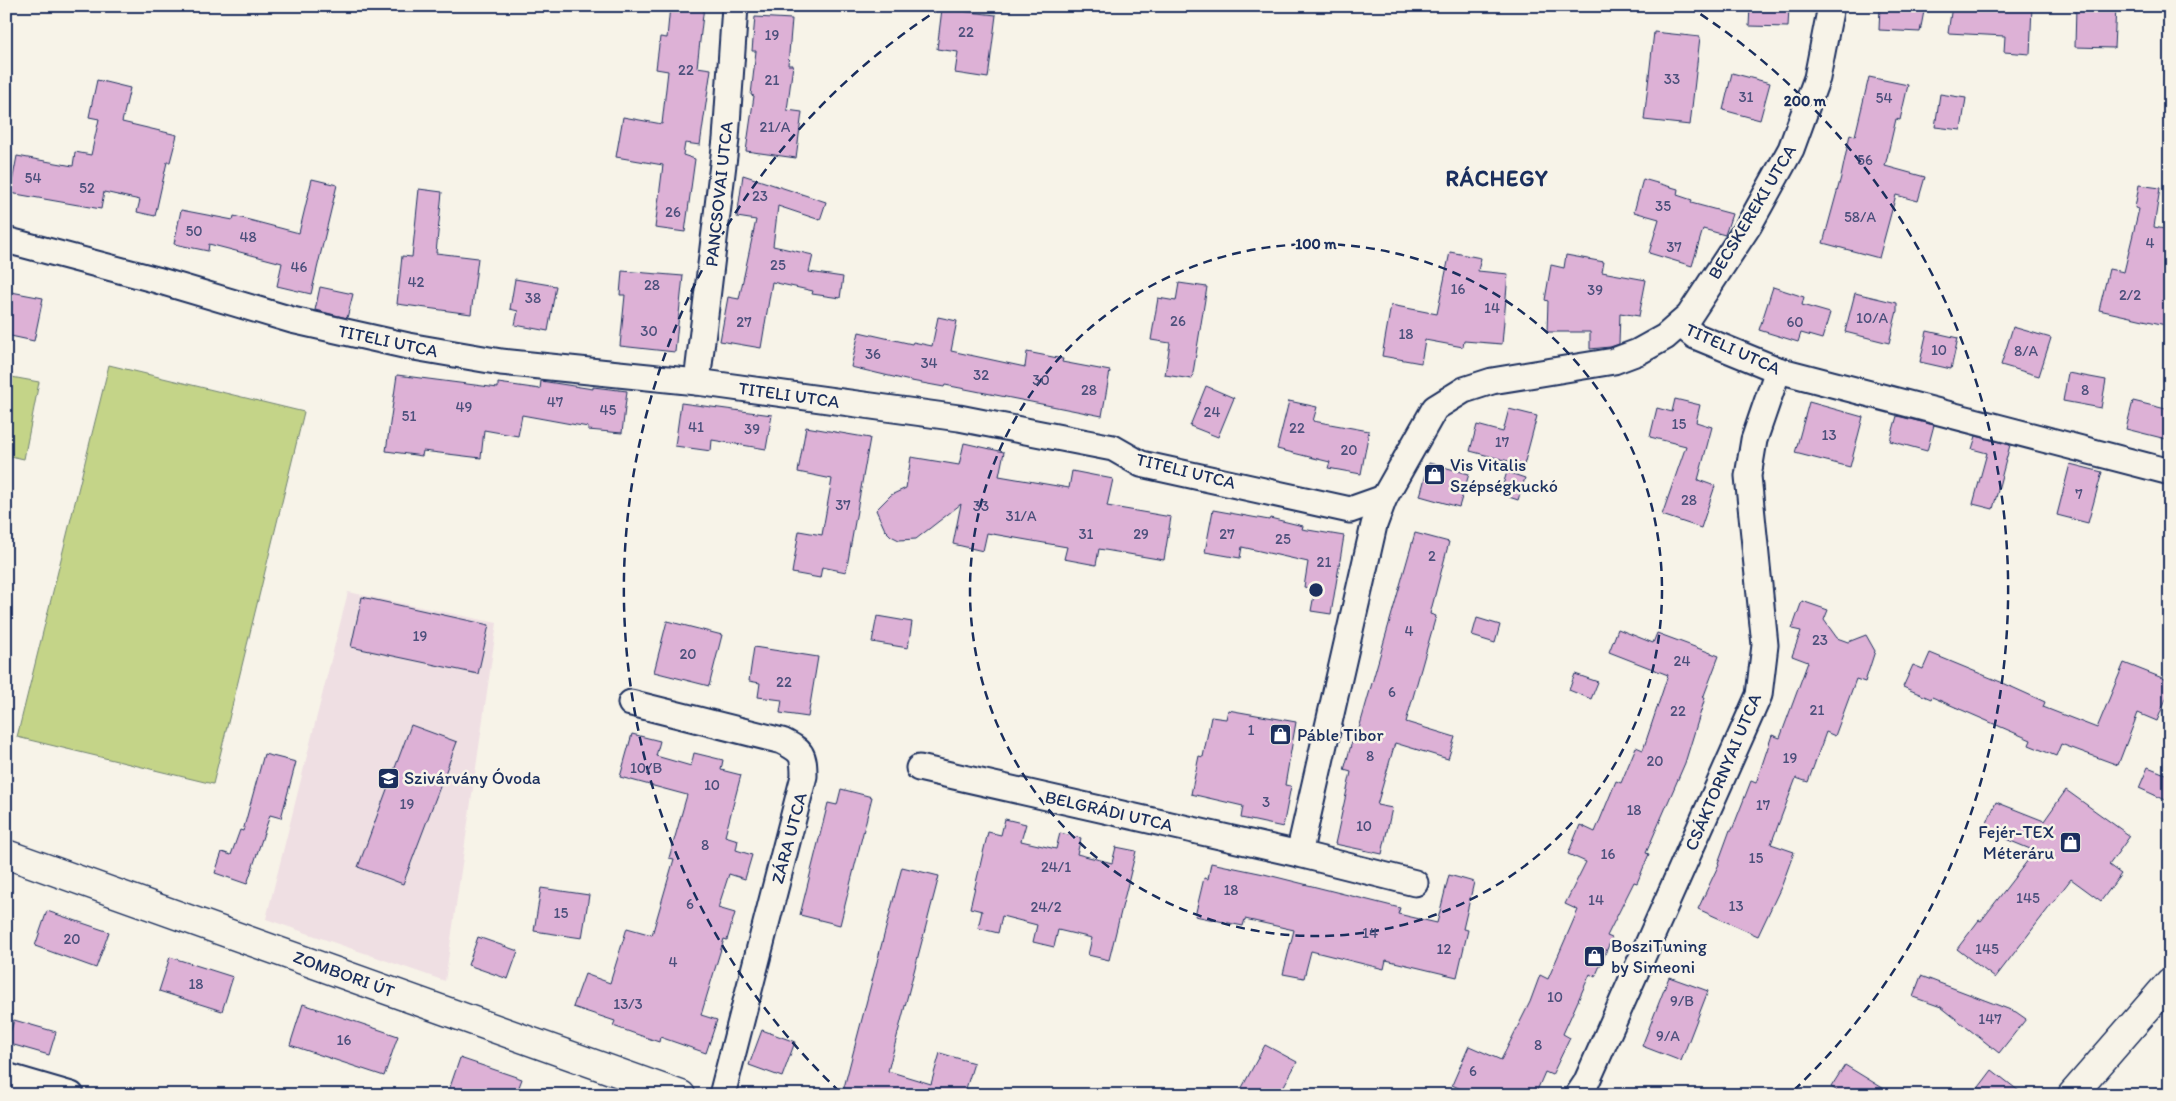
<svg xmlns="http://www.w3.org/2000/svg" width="2176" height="1101" font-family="Itim,sans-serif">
<rect width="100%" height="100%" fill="#f7f3e8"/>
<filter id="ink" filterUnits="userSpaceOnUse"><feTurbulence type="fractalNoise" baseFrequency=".02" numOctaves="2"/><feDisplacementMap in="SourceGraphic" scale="10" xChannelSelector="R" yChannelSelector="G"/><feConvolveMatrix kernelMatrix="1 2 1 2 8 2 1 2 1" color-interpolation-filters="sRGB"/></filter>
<g filter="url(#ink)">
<path fill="#efdfe3" d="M 348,592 L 497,623 L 445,981 L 266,919 Z"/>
<g fill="#c4d488" stroke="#708273">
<path d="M 109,365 L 304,412 L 213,784 L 17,737 Z"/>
<path d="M 6,376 L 39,382 L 24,459 L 6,455 Z"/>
</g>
<g fill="#ddb1d6" stroke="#1b2f5e">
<path d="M 670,6 L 704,6 L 697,67 L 711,69 L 700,145 L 685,143 L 683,155 L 695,159 L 685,232 L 655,228 L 663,165 L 616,157 L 623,117 L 662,124 L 668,71 L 656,69 L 660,37 L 667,38 Z"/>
<path d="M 1750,6 L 1789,6 L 1788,27 L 1749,26 Z"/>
<path d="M 1880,6 L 1925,6 L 1920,32 L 1879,30 Z"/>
<path d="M 1952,6 L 2032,6 L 2030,54 L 2004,52 L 2005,36 L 1948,33 Z"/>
<path d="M 2076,6 L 2116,6 L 2114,48 L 2075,47 Z"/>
<path d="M 942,9 L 996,15 L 988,78 L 955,73 L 958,52 L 937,49 Z"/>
<path d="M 755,17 L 792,19 L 788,65 L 793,65 L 787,110 L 802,112 L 796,158 L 746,151 L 754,96 L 751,95 L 756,51 L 752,51 Z"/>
<path d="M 1654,32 L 1700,37 L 1690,125 L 1644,120 Z"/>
<path d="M 1732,73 L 1770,83 L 1760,120 L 1723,110 Z"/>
<path d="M 1869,77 L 1908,85 L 1900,120 L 1896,119 L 1885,166 L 1925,177 L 1918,201 L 1896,195 L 1879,258 L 1823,243 L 1841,177 L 1850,134 L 1855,136 Z"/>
<path d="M 97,80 L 130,88 L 122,122 L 177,135 L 170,162 L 167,162 L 155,216 L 137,212 L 140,200 L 104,192 L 101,209 L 10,193 L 17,156 L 73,166 L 75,152 L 91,155 L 99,119 L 89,117 Z"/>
<path d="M 1940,94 L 1966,98 L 1961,130 L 1935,127 Z"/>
<path d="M 743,175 L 826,202 L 820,220 L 778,206 L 773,246 L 813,255 L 809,272 L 843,277 L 840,298 L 812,294 L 813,291 L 772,282 L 761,348 L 720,341 L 728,297 L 739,299 L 756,220 L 737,217 Z"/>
<path d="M 312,179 L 337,185 L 311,294 L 277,286 L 282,263 L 209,244 L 208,251 L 174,244 L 181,210 L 233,220 L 234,216 L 299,233 Z"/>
<path d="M 1643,179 L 1678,189 L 1677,195 L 1692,200 L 1691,203 L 1732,214 L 1725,235 L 1703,229 L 1692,266 L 1649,253 L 1659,219 L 1634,212 Z"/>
<path d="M 2139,185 L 2160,188 L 2154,227 L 2170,230 L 2170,326 L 2099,310 L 2109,269 L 2124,272 L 2139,209 L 2135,208 Z"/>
<path d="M 419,189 L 442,192 L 436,253 L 478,258 L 471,314 L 397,304 L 402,256 L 412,257 Z"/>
<path d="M 1450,252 L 1481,258 L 1478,271 L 1508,274 L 1502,344 L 1464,341 L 1463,347 L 1425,340 L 1421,363 L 1382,356 L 1391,305 L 1437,314 Z"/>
<path d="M 1566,255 L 1604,262 L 1602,272 L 1646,280 L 1639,316 L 1620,313 L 1619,344 L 1610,347 L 1590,349 L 1590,332 L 1547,332 L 1548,301 L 1545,300 L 1551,265 L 1564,268 Z"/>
<path d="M 622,271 L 683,276 L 675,352 L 620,346 L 625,295 L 620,295 Z"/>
<path d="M 515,279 L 556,286 L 548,331 L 515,325 L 518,311 L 510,309 Z"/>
<path d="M 1179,283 L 1207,287 L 1192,379 L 1165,375 L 1170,343 L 1151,340 L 1158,298 L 1176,301 Z"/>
<path d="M 320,287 L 353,294 L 347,318 L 315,310 Z"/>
<path d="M 1773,287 L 1804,297 L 1802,305 L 1830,313 L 1822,339 L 1801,333 L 1798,342 L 1759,330 Z"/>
<path d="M 6,291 L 43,298 L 34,341 L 6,335 Z"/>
<path d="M 1855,293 L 1897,303 L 1897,311 L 1889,343 L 1845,332 Z"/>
<path d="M 938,317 L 957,321 L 951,351 L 1025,367 L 1027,352 L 1063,359 L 1062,362 L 1110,371 L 1102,416 L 945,385 L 944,387 L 906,380 L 851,367 L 859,332 L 912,344 L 913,342 L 932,346 Z"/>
<path d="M 2013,327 L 2051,338 L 2039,376 L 2001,365 Z"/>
<path d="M 1927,331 L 1958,338 L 1951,369 L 1920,362 Z"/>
<path d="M 2068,373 L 2106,380 L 2101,408 L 2063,401 Z"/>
<path d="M 397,375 L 498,388 L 498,383 L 540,389 L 541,381 L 593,389 L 593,387 L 627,391 L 622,433 L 588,430 L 588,427 L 522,415 L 518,436 L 484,430 L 481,458 L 423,451 L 422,456 L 386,451 Z"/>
<path d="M 1206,386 L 1234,398 L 1218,437 L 1190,426 Z"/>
<path d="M 1675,399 L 1700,405 L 1696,422 L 1712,427 L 1698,480 L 1715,486 L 1701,528 L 1662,515 L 1686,446 L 1650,437 L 1657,408 L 1672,412 Z"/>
<path d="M 1289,401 L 1317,407 L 1313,421 L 1369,431 L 1361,474 L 1328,468 L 1330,462 L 1277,449 Z"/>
<path d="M 2133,401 L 2170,410 L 2170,440 L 2126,429 Z"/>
<path d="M 1809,402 L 1863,417 L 1850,467 L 1795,453 Z"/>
<path d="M 681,403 L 772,415 L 766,449 L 712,440 L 711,451 L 675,446 Z"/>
<path d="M 1509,409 L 1537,416 L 1524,465 L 1470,451 L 1477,425 L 1503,432 Z"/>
<path d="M 1897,416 L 1934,425 L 1927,451 L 1890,441 Z"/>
<path d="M 806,427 L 870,438 L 846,572 L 822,567 L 820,578 L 792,573 L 799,531 L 822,535 L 832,479 L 798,472 Z"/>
<path d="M 1976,436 L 2010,445 L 1993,509 L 1973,504 L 1987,453 L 1972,449 Z"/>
<path d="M 964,443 L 1004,452 L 999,476 L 1069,488 L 1072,471 L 1113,479 L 1107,506 L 1171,517 L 1164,560 L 1099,549 L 1096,565 L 1064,559 L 1067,547 L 987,533 L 983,551 L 953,544 L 961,504 L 916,539 L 899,540 L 891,536 L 885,530 L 876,510 L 891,495 L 906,488 L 911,457 L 959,465 Z"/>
<path d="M 1429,463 L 1469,474 L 1459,507 L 1420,496 Z"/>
<path d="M 2070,464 L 2102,472 L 2088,523 L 2057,515 Z"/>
<path d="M 1507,472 L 1525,478 L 1518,500 L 1500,494 Z"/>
<path d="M 1213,510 L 1269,520 L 1270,518 L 1303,526 L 1302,529 L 1344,536 L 1331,614 L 1311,611 L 1315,589 L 1304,587 L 1308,562 L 1242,547 L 1240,558 L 1205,552 Z"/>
<path d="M 1415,533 L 1449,542 L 1430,614 L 1436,616 L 1406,722 L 1455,737 L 1448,759 L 1395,743 L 1377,805 L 1392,808 L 1382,854 L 1335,844 L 1351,772 L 1344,770 L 1355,731 L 1358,732 Z"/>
<path d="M 362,597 L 489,625 L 478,674 L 351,647 Z"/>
<path d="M 1802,601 L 1828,610 L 1824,620 L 1837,638 L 1848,642 L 1866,635 L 1875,651 L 1865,682 L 1856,679 L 1835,736 L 1826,732 L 1808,782 L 1796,778 L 1771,844 L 1794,852 L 1782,885 L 1758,936 L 1698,909 L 1719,864 L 1718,863 L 1730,830 L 1732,830 L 1751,781 L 1756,783 L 1772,735 L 1780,738 L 1808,662 L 1792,656 L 1801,631 L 1792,629 Z"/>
<path d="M 877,616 L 912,622 L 908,648 L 872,642 Z"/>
<path d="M 1477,618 L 1500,625 L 1495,643 L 1472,636 Z"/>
<path d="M 667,621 L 722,635 L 709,686 L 654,672 Z"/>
<path d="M 1618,629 L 1653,643 L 1657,633 L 1719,656 L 1703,698 L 1705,698 L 1685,763 L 1646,853 L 1649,854 L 1637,883 L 1634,882 L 1607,936 L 1612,938 L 1595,977 L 1590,974 L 1563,1034 L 1570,1038 L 1552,1075 L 1545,1072 L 1535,1095 L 1474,1095 L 1452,1085 L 1469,1046 L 1501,1060 L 1530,1002 L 1540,975 L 1548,979 L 1578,910 L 1565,904 L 1586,862 L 1568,854 L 1580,825 L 1595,832 L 1616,781 L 1621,783 L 1636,747 L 1643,750 L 1668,675 L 1609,652 Z"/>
<path d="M 754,647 L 818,657 L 808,717 L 780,713 L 782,700 L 758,697 L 760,683 L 749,681 Z"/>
<path d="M 1930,653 L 2003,683 L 2045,702 L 2043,707 L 2097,728 L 2124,663 L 2170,681 L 2170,689 L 2157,721 L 2138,713 L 2118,765 L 2061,744 L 2056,756 L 2029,745 L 2031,740 L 1932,697 L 1931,699 L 1903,687 L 1913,665 L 1923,669 Z"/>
<path d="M 1575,674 L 1598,682 L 1591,699 L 1569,690 Z"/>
<path d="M 1228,710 L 1296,722 L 1285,785 L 1291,786 L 1283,827 L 1241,818 L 1243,806 L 1191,794 L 1199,756 L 1203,757 L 1211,717 L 1226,719 Z"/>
<path d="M 411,725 L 457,742 L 403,884 L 358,867 Z"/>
<path d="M 632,734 L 660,741 L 656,756 L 691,766 L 694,753 L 723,760 L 721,770 L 741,775 L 725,836 L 738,840 L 736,850 L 752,855 L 745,879 L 729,874 L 718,908 L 735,913 L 727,940 L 724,939 L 701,1015 L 717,1020 L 706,1053 L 660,1037 L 659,1042 L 613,1026 L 615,1021 L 573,1007 L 585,974 L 610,983 L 627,928 L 652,935 L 674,859 L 669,858 L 687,795 L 620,777 Z"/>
<path d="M 264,754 L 296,762 L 281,818 L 270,815 L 247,884 L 215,873 L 222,852 L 231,855 L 240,830 L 243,831 Z"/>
<path d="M 2148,767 L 2170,776 L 2170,802 L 2139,788 Z"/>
<path d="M 841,789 L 872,797 L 840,925 L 800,915 L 828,803 L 837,805 Z"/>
<path d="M 2066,790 L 2130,836 L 2109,865 L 2121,874 L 2101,901 L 2071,879 L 1995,978 L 1957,949 L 1979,920 L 1981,921 L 2035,851 L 1984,830 L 1996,802 L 2044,821 Z"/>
<path d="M 1005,819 L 1026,824 L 1021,841 L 1056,849 L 1060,833 L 1081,838 L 1077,854 L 1112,863 L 1116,847 L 1136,851 L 1109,960 L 1088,955 L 1092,938 L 1058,930 L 1054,947 L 1033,942 L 1037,925 L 1002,916 L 998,933 L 978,928 L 982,911 L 970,908 L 988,832 L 1001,835 Z"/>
<path d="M 1211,863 L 1264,874 L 1400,908 L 1398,914 L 1437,923 L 1449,875 L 1474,882 L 1463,929 L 1468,930 L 1457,977 L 1386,960 L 1384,969 L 1311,951 L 1304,978 L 1283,974 L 1294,930 L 1245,919 L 1243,926 L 1195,916 L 1204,878 L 1208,879 Z"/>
<path d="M 902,867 L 939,876 L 888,1071 L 931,1084 L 940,1053 L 974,1063 L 964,1095 L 842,1095 Z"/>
<path d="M 541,888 L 589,895 L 582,938 L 534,931 Z"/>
<path d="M 47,911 L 109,932 L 96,968 L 35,946 Z"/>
<path d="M 478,937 L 518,951 L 508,979 L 468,965 Z"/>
<path d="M 170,957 L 233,977 L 222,1011 L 159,991 Z"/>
<path d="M 1921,976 L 2016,1012 L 2026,1019 L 1999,1053 L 1941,1007 L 1913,997 Z"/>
<path d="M 1669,977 L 1708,991 L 1681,1061 L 1642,1046 Z"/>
<path d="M 303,1004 L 398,1036 L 384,1076 L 290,1045 Z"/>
<path d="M 14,1020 L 56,1032 L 49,1055 L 7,1043 Z"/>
<path d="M 762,1030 L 795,1042 L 782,1077 L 749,1065 Z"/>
<path d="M 1265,1045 L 1297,1062 L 1279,1095 L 1238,1095 Z"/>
<path d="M 460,1058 L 522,1079 L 516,1095 L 462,1095 L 449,1090 Z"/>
<path d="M 1845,1065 L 1894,1095 L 1844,1095 L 1831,1087 Z"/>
<path d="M 1992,1070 L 2024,1095 L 1973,1095 Z"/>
</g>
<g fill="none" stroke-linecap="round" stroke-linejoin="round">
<defs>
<g id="street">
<path d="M 6,240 L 157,280 L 292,320 L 408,346 L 501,362 L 697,382 L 959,418 L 1113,448 L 1141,464 L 1350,510 L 1384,498"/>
<path d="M 1680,324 L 1695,336 L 1778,370 L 2170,472"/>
<path d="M 697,382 L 726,139 L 735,6"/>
<path d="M 631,703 L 782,741 C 802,751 804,754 804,776 L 722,1095"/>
<path d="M 919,768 L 1299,854"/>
<path d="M 1415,883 L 1299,854 L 1374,525 L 1384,498 L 1435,408 L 1464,390 L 1492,381 L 1614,361 L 1638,352 L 1665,337 L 1689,316 L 1749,225 L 1791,149 L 1817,78 L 1831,6"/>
<path d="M 6,1076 L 71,1095"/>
<path d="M 1578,1095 L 1586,1083 L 1759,695 L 1765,645 L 1748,476 L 1754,440 L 1778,370"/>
</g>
<path id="secondary" d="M 6,854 L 681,1095"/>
<path id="primary" d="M 2072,1095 L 2170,982"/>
</defs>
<use href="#street" stroke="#1b2f5e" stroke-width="29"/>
<use href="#secondary" stroke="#1b2f5e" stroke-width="31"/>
<use href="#primary" stroke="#1b2f5e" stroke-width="31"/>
<use href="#street" stroke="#f7f3e8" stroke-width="25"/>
<use href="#secondary" stroke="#f7f3e8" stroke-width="28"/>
<use href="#primary" stroke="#f7f3e8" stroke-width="28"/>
</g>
</g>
<g fill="none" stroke="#1b2f5e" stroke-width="2.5" stroke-dasharray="9 6">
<circle cx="1316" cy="590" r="346"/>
<path d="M840 1092A692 692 0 0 1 944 6M1688 6A692 692 0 0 1 1792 1092"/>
</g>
<defs>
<symbol id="shop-square" viewBox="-11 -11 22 22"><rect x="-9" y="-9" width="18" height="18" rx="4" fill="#1b2f5e" stroke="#f7f3e8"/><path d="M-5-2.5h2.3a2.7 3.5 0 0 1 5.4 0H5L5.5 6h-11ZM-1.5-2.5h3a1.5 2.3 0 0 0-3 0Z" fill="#fff"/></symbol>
<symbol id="school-square" viewBox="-11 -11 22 22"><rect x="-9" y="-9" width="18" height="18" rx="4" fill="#1b2f5e" stroke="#f7f3e8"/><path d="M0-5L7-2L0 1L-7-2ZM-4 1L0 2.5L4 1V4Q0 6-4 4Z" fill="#fff"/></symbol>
</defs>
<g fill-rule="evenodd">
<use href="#shop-square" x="1422" y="462" width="25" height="25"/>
<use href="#shop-square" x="1268" y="722" width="25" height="25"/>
<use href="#school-square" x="376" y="766" width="25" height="25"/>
<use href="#shop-square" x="2058" y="830" width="25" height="25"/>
<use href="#shop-square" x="1582" y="944" width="25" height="25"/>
</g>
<g text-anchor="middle" stroke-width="5" stroke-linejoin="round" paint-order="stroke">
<g font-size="15" fill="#4c507c">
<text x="966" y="37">22</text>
<text x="772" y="40">19</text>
<text x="686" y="75">22</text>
<text x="1672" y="84">33</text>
<text x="772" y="85">21</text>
<text x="1746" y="102">31</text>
<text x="1884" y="103">54</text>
<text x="775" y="132">21/A</text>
<text x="1865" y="165">56</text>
<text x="33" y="183">54</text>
<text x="87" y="193">52</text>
<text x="760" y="201">23</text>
<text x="1663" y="211">35</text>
<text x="673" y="217">26</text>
<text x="1860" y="222">58/A</text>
<text x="194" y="236">50</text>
<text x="248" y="242">48</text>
<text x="2150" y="248">4</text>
<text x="1674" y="252">37</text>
<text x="778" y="270">25</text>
<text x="299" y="272">46</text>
<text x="416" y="287">42</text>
<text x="652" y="290">28</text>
<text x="1458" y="294">16</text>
<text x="1595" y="295">39</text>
<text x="2130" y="300">2/2</text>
<text x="533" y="303">38</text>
<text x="1492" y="313">14</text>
<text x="1872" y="323">10/A</text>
<text x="1178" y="326">26</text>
<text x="744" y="327">27</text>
<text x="1795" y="327">60</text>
<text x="649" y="336">30</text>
<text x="1406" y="339">18</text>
<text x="1939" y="355">10</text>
<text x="2026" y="356">8/A</text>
<text x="873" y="359">36</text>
<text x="929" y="368">34</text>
<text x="981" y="380">32</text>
<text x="1041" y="385">30</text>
<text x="1089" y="395">28</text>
<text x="2085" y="395">8</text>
<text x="555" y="407">47</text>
<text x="464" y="412">49</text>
<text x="608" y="415">45</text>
<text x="1212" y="417">24</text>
<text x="409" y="421">51</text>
<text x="1679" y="429">15</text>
<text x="696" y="432">41</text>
<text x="1297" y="433">22</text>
<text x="752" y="434">39</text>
<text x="1829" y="440">13</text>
<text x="1502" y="447">17</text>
<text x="1349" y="455">20</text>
<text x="2079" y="499">7</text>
<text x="1689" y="505">28</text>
<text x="843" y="510">37</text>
<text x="981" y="511">33</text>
<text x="1021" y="521">31/A</text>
<text x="1086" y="539">31</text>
<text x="1141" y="539">29</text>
<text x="1227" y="539">27</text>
<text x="1283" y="544">25</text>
<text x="1432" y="561">2</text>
<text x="1324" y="567">21</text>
<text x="1409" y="636">4</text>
<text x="420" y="641">19</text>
<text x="1820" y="645">23</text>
<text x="688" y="659">20</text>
<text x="1682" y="666">24</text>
<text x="784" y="687">22</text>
<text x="1392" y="697">6</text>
<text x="1817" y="715">21</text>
<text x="1678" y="716">22</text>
<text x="1251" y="735">1</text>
<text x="1370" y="761">8</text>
<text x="1790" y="763">19</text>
<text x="1655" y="766">20</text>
<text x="646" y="773">10/B</text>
<text x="712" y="790">10</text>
<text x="1266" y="807">3</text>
<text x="407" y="809">19</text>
<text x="1763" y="810">17</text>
<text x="1634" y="815">18</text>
<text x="1364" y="831">10</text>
<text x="705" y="850">8</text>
<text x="1608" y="859">16</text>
<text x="1756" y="863">15</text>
<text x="1056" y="872">24/1</text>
<text x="1231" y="895">18</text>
<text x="2028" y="903">145</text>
<text x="1596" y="905">14</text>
<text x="690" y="909">6</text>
<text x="1736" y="911">13</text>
<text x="1046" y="912">24/2</text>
<text x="561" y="918">15</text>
<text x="1370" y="938">14</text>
<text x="72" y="944">20</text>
<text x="1444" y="954">12</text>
<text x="1987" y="954">145</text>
<text x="673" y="967">4</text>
<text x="196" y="989">18</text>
<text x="1555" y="1002">10</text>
<text x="1682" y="1006">9/B</text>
<text x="628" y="1009">13/3</text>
<text x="1990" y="1024">147</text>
<text x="1668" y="1041">9/A</text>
<text x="344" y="1045">16</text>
<text x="1538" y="1050">8</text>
<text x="1473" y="1076">6</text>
</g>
<g font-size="18" fill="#1b2f5e" stroke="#f7f3e8">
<text transform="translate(719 194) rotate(-84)" y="6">PANCSOVAI UTCA</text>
<text transform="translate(1752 212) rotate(-59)" y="6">BECSKEREKI UTCA</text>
<text transform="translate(388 341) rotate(12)" y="6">TITELI UTCA</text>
<text transform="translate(1733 349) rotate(24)" y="6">TITELI UTCA</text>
<text transform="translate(789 395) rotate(8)" y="6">TITELI UTCA</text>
<text transform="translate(1186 471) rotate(14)" y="6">TITELI UTCA</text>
<text transform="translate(1723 772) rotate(-67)" y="6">CSÁKTORNYAI UTCA</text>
<text transform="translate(1109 811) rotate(13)" y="6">BELGRÁDI UTCA</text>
<text transform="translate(789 838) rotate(-75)" y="6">ZÁRA UTCA</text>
<text transform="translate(344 974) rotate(20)" y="6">ZOMBORI ÚT</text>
</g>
<g font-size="18" fill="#1b2f5e" stroke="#f7f3e8" text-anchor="start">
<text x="1450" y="471">Vis Vitalis<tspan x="1450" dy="21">Szépségkuckó</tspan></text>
<text x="1297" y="741">Páble Tibor</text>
<text x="404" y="784">Szivárvány Óvoda</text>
<text x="2054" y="838" text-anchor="end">Fejér-TEX<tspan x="2054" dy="21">Méteráru</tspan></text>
<text x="1611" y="952">BosziTuning<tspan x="1611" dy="21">by Simeoni</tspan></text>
</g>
<g font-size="22" font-weight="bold" letter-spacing="1" fill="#1b2f5e" stroke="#f7f3e8">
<text x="1497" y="186">RÁCHEGY</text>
</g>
</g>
<circle cx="1316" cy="590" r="8" fill="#1b2f5e" stroke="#f7f3e8" stroke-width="2.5"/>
<g font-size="15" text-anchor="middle" font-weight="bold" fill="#1b2f5e" stroke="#f7f3e8" stroke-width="5" stroke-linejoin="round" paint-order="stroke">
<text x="1805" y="106">200 m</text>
<text x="1316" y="249">100 m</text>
</g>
<rect width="2176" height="1101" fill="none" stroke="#f7f3e8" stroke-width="25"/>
<rect x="12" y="12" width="2151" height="1076" fill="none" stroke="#1b2f5e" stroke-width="2" filter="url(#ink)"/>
</svg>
